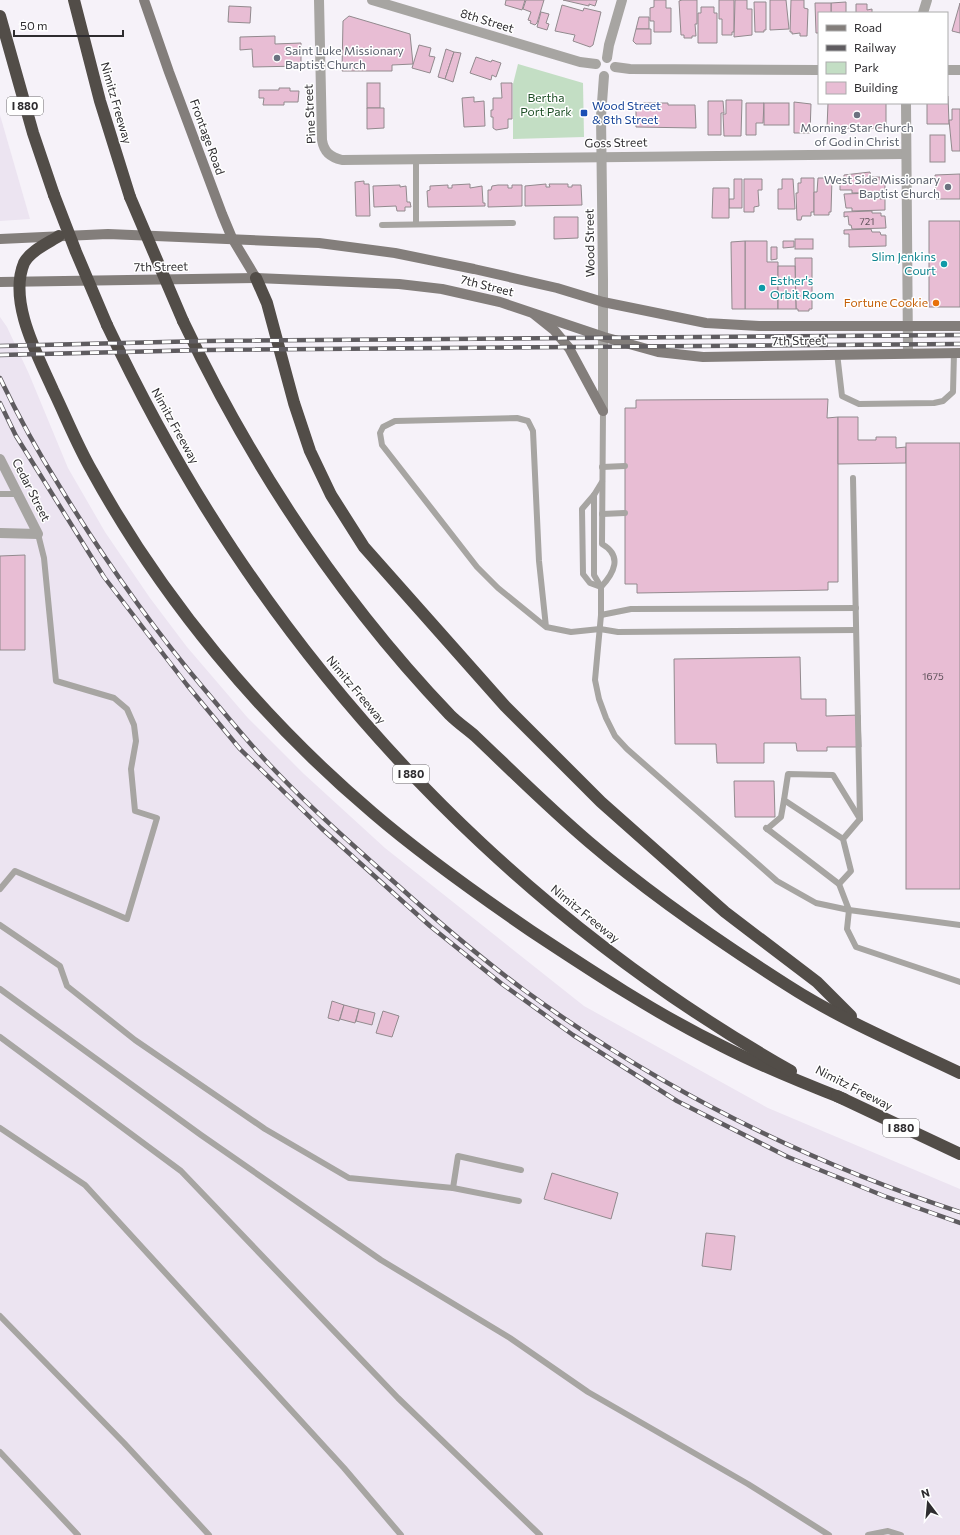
<svg xmlns="http://www.w3.org/2000/svg" width="960" height="1535" font-family="Commissioner,sans-serif">
<rect width="100%" height="100%" fill="#f6f2f9"/>
<g fill="#ece4f1">
<path d="M 0,115 L 30,219 L 0,221 Z"/>
<path d="M 0,317 L 7,327 L 29,374 L 68,468 L 105,532 L 150,598 L 187,647 L 247,717 L 304,774 L 385,848 L 584,1006 L 768,1108 L 960,1189 L 960,1535 L 0,1535 Z"/>
</g>
<path fill="#c3dec4" d="M 518,64 L 583,83 L 584,137 L 513,139 L 513,84 Z"/>
<g fill="#e8bdd4" stroke="#928a8e">
<path d="M 506,0 L 525,0 L 522,10 L 505,5 Z"/>
<path d="M 526,0 L 544,0 L 537,23 L 535,25 L 530,23 L 531,21 L 528,20 L 531,12 L 523,9 Z"/>
<path d="M 563,0 L 597,0 L 595,6 L 589,4 L 589,6 Z"/>
<path d="M 654,0 L 666,0 L 666,8 L 671,8 L 671,32 L 654,32 L 654,21 L 650,21 L 650,8 L 654,7 Z"/>
<path d="M 682,0 L 697,0 L 697,24 L 695,24 L 696,36 L 692,36 L 692,38 L 684,38 L 684,35 L 681,35 L 679,1 Z"/>
<path d="M 719,0 L 734,0 L 734,32 L 732,32 L 732,35 L 722,35 L 722,19 L 719,19 Z"/>
<path d="M 735,0 L 747,0 L 747,9 L 752,9 L 752,35 L 734,37 Z"/>
<path d="M 770,0 L 786,0 L 789,29 L 770,30 Z"/>
<path d="M 791,0 L 804,0 L 804,8 L 808,9 L 807,36 L 800,36 L 800,33 L 792,34 L 792,32 L 790,32 Z"/>
<path d="M 754,2 L 766,2 L 766,30 L 764,30 L 764,32 L 755,32 Z"/>
<path d="M 846,2 L 846,13 L 831,13 L 831,3 Z"/>
<path d="M 815,3 L 831,3 L 831,13 L 819,13 L 819,33 L 816,33 Z"/>
<path d="M 960,3 L 960,33 L 952,31 Z"/>
<path d="M 856,4 L 867,4 L 867,10 L 872,9 L 872,13 L 856,13 Z"/>
<path d="M 562,5 L 583,11 L 584,8 L 601,12 L 593,45 L 590,47 L 573,41 L 575,35 L 555,31 Z"/>
<path d="M 229,6 L 251,7 L 250,23 L 228,22 Z"/>
<path d="M 701,7 L 714,7 L 714,13 L 717,13 L 717,43 L 698,43 L 698,13 L 701,13 Z"/>
<path d="M 541,12 L 549,14 L 546,23 L 549,24 L 547,30 L 537,27 Z"/>
<path d="M 349,16 L 410,34 L 413,64 L 392,65 L 392,71 L 342,71 L 343,21 Z"/>
<path d="M 639,17 L 649,17 L 649,29 L 636,29 Z"/>
<path d="M 636,29 L 651,29 L 651,44 L 636,44 L 633,41 Z"/>
<path d="M 275,36 L 275,44 L 301,43 L 301,66 L 253,67 L 252,49 L 240,50 L 240,37 Z"/>
<path d="M 419,45 L 431,48 L 429,56 L 435,57 L 430,73 L 412,68 Z"/>
<path d="M 446,49 L 454,52 L 445,79 L 438,77 Z"/>
<path d="M 454,52 L 461,53 L 453,82 L 445,79 Z"/>
<path d="M 476,57 L 491,62 L 492,60 L 501,63 L 496,77 L 492,75 L 491,80 L 470,73 Z"/>
<rect x="367" y="83" width="13" height="25"/>
<path d="M 501,83 L 512,83 L 512,119 L 508,119 L 508,128 L 496,130 L 493,128 L 493,117 L 491,117 L 491,110 L 493,110 L 493,98 L 502,98 Z"/>
<path d="M 279,88 L 290,88 L 290,91 L 299,91 L 298,102 L 284,102 L 284,105 L 263,105 L 264,98 L 259,98 L 259,90 L 279,90 Z"/>
<path d="M 947,96 L 948,96 L 949,124 L 927,124 L 927,103 L 947,103 Z"/>
<path d="M 474,97 L 474,102 L 484,101 L 485,126 L 464,127 L 462,98 Z"/>
<path d="M 726,100 L 742,100 L 741,136 L 724,136 L 723,114 L 726,114 Z"/>
<path d="M 708,101 L 723,101 L 724,113 L 721,113 L 721,135 L 708,135 Z"/>
<path d="M 794,102 L 811,104 L 810,133 L 794,133 Z"/>
<path d="M 643,103 L 668,103 L 668,105 L 695,105 L 696,128 L 636,127 L 636,105 L 643,105 Z"/>
<path d="M 746,103 L 764,103 L 763,123 L 756,123 L 756,135 L 746,135 Z"/>
<rect x="764" y="103" width="25" height="22"/>
<path d="M 828,103 L 886,103 L 886,128 L 827,128 Z"/>
<path d="M 367,108 L 384,108 L 384,128 L 367,129 Z"/>
<path d="M 952,109 L 960,109 L 960,151 L 952,151 L 949,120 L 952,120 Z"/>
<rect x="930" y="135" width="15" height="27"/>
<path d="M 870,172 L 871,177 L 880,177 L 880,180 L 885,180 L 885,192 L 852,193 L 852,190 L 840,190 L 840,180 L 844,180 L 844,175 Z"/>
<path d="M 960,174 L 960,199 L 936,199 L 935,175 Z"/>
<path d="M 801,178 L 814,178 L 814,212 L 811,212 L 811,216 L 802,216 L 801,220 L 797,220 L 796,193 L 798,193 L 798,183 L 801,183 Z"/>
<path d="M 818,178 L 832,178 L 831,212 L 829,212 L 829,215 L 814,215 L 814,192 L 817,192 Z"/>
<path d="M 734,179 L 742,179 L 742,208 L 729,208 L 729,199 L 734,199 Z"/>
<path d="M 744,179 L 762,179 L 762,190 L 758,190 L 759,206 L 754,207 L 754,212 L 744,212 Z"/>
<path d="M 782,179 L 793,179 L 795,209 L 778,209 L 778,189 L 782,189 Z"/>
<path d="M 364,181 L 364,184 L 369,184 L 370,216 L 356,216 L 355,182 Z"/>
<path d="M 470,184 L 470,188 L 482,186 L 483,203 L 485,203 L 485,206 L 428,207 L 427,191 L 430,190 L 430,186 L 448,185 L 448,188 L 452,188 L 452,185 Z"/>
<path d="M 546,184 L 546,187 L 550,187 L 549,184 L 568,184 L 568,187 L 572,187 L 572,185 L 581,185 L 582,205 L 525,206 L 525,186 Z"/>
<path d="M 400,185 L 400,187 L 406,186 L 407,202 L 410,202 L 411,207 L 405,207 L 405,211 L 397,211 L 396,206 L 374,207 L 373,186 Z"/>
<path d="M 498,185 L 508,185 L 508,188 L 512,188 L 512,185 L 522,185 L 522,206 L 488,207 L 488,190 L 491,190 L 492,186 Z"/>
<path d="M 713,188 L 729,188 L 729,218 L 712,218 Z"/>
<path d="M 872,193 L 872,195 L 880,195 L 880,199 L 885,199 L 885,210 L 852,211 L 852,208 L 846,208 L 844,194 Z"/>
<path d="M 872,211 L 872,213 L 881,213 L 881,216 L 885,216 L 886,228 L 852,229 L 851,225 L 849,225 L 848,216 L 844,217 L 844,212 Z"/>
<path d="M 554,217 L 578,217 L 578,238 L 554,239 Z"/>
<rect x="929" y="221" width="31" height="86"/>
<path d="M 871,229 L 872,232 L 880,232 L 881,235 L 886,235 L 886,246 L 849,247 L 849,234 L 844,234 L 844,230 Z"/>
<rect x="795" y="239" width="18" height="10"/>
<path d="M 745,241 L 767,241 L 767,262 L 778,262 L 778,309 L 745,309 Z"/>
<path d="M 745,241 L 745,309 L 732,309 L 731,242 Z"/>
<path d="M 783,241 L 794,241 L 794,247 L 783,248 Z"/>
<path d="M 771,247 L 777,247 L 777,259 L 771,260 Z"/>
<path d="M 795,258 L 812,258 L 812,309 L 809,309 L 809,311 L 798,311 L 798,309 L 796,309 Z"/>
<path d="M 778,266 L 795,266 L 796,309 L 778,309 Z"/>
<path d="M 828,399 L 827,418 L 838,417 L 838,582 L 828,582 L 828,590 L 637,593 L 637,584 L 625,584 L 625,408 L 636,408 L 636,400 Z"/>
<path d="M 838,417 L 858,417 L 858,440 L 876,440 L 876,437 L 896,437 L 896,448 L 906,447 L 906,463 L 838,464 Z"/>
<rect x="906" y="443" width="54" height="446"/>
<path d="M 25,555 L 25,650 L 0,650 L 0,556 Z"/>
<path d="M 800,657 L 801,699 L 826,699 L 826,716 L 860,715 L 861,747 L 827,747 L 827,751 L 797,751 L 796,743 L 764,743 L 764,763 L 717,763 L 716,744 L 675,744 L 674,659 Z"/>
<path d="M 734,781 L 774,781 L 775,817 L 735,817 Z"/>
<path d="M 332,1001 L 344,1005 L 339,1021 L 328,1018 Z"/>
<path d="M 344,1005 L 359,1009 L 355,1023 L 340,1019 Z"/>
<path d="M 359,1009 L 375,1013 L 372,1025 L 356,1021 Z"/>
<path d="M 383,1011 L 399,1016 L 392,1037 L 376,1033 Z"/>
<path d="M 552,1173 L 618,1193 L 611,1219 L 544,1199 Z"/>
<path d="M 706,1233 L 735,1236 L 731,1270 L 702,1266 Z"/>
</g>
<g fill="none" stroke-linecap="round" stroke-linejoin="round">
<g stroke="#a7a5a2" stroke-width="6">
<path d="M 416,159 L 416,224"/>
<path d="M 382,225 L 513,223"/>
<path d="M 837,353 L 842,396 L 859,404 L 934,403 L 943,401 L 953,392 L 954,353"/>
<path d="M 603,411 L 602,544 C 623,556 614,573 601,587 L 601,615 L 595,680 L 599,699 L 606,718 L 615,736 L 627,749 L 777,881 L 816,903 L 849,910 L 960,925"/>
<path d="M 602,467 L 625,466"/>
<path d="M 853,478 L 860,819"/>
<path d="M 0,494 L 18,494"/>
<path d="M 594,495 L 582,509 L 583,574 L 590,583 L 601,587"/>
<path d="M 602,514 L 625,513"/>
<path d="M 601,587 L 594,575 L 594,495 L 602,482"/>
<path d="M 601,615 L 631,609 L 856,608"/>
<path d="M 546,627 L 498,588 L 477,567 L 382,445 L 380,433 L 383,427 L 395,421 L 517,418 L 528,421 L 533,431 L 539,561 L 546,627 L 571,632 L 600,629 L 618,632 L 856,630"/>
<path d="M 766,828 L 839,884 L 849,910 L 847,929 L 856,947 L 960,982"/>
<path d="M 767,829 L 781,817 L 784,800"/>
<path d="M 839,884 L 851,871 L 843,839 L 784,800 L 788,774 L 833,775 L 860,819 L 843,839"/>
<path d="M 0,889 L 15,871 L 127,919 L 157,818 L 135,811 L 131,769 L 136,741 L 134,725 L 127,709 L 114,698 L 56,681 L 44,558 L 38,534"/>
<path d="M 0,925 L 60,966 L 67,986 L 135,1040 L 265,1129 L 349,1178 L 453,1188 L 458,1156 L 521,1170"/>
<path d="M 0,989 L 201,1135 L 381,1260 L 510,1338 L 588,1392 L 748,1484 L 829,1535"/>
<path d="M 0,1037 L 181,1171 L 398,1398 L 540,1535"/>
<path d="M 0,1128 L 85,1185 L 344,1468 L 401,1535"/>
<path d="M 453,1188 L 519,1201"/>
<path d="M 0,1316 L 124,1443 L 209,1535"/>
<path d="M 0,1452 L 78,1535"/>
<path d="M 868,1535 L 888,1531 L 901,1535"/>
</g>
<g stroke="#a7a5a2" stroke-width="10">
<path d="M 319,0 L 322,140 C 324,152 330,157 342,160 L 906,154"/>
<path d="M 372,0 L 580,62 L 596,64"/>
<path d="M 923,13 L 927,0"/>
<path d="M 607,58 L 609,45 L 622,0"/>
<path d="M 615,67 L 630,69 L 819,70"/>
<path d="M 947,70 L 960,70"/>
<path d="M 906,103 L 908,353"/>
<path d="M 603,411 L 603,279 L 601,116 L 604,76"/>
<path d="M 0,459 L 38,534 L 0,533"/>
</g>
<g stroke="#837e7b" stroke-width="10">
<path d="M 144,0 L 169,72 L 222,214 L 232,238 L 256,278"/>
<path d="M 0,239 L 108,234 L 319,243 L 395,253 L 474,269 L 557,288 L 603,302 L 706,323 L 759,326 L 960,326"/>
<path d="M 0,282 L 256,278 L 399,284 L 442,289 L 500,302 L 604,337 L 658,352 L 703,357 L 960,353"/>
<path d="M 534,314 L 554,330 L 569,348 L 603,411"/>
</g>
<g stroke="#524d48" stroke-width="12">
<path d="M 74,0 L 100,101 L 130,197"/>
<path d="M 0,16 L 33,133 L 54,195"/>
<path d="M 59,236 C 48,243 30,251 24,263 C 8,302 38,356 53,390 C 66,417 77,445 92,471 C 162,599 261,718 373,813 C 423,856 477,894 531,931 C 593,972 655,1013 722,1046 C 761,1066 803,1083 844,1099"/>
<path d="M 256,278 L 267,303 L 294,403 L 310,451 L 331,495 L 364,547 L 505,706 L 601,802 L 725,912 L 817,982 L 851,1016"/>
<path d="M 183,321 C 251,464 340,600 450,715 C 458,723 467,729 475,736 C 513,772 549,808 589,842 C 651,895 718,941 787,985 C 841,1020 902,1045 960,1073"/>
<path d="M 107,325 C 144,403 185,478 233,550 C 375,764 567,944 791,1071"/>
<path d="M 837,1096 L 960,1154"/>
</g>
<defs>
<g id="rail">
<path d="M 0,346 L 205,341 L 960,335"/>
<path d="M 0,355 L 205,350 L 960,344"/>
<path d="M 0,378 C 18,416 38,452 60,487 C 104,559 151,626 205,690 C 222,710 238,730 256,750 C 298,797 346,839 393,881 C 435,919 478,956 524,990 C 657,1087 804,1161 960,1212"/>
<path d="M 0,403 L 16,436 L 104,577 L 187,685 L 240,749 L 321,828 L 430,926 L 502,984 L 573,1035 L 677,1101 L 788,1157 L 884,1196 L 960,1223"/>
</g>
</defs>
<use href="#rail" stroke="#5f5c60" stroke-width="4.5"/>
<use href="#rail" stroke="#fff" stroke-width="3" stroke-dasharray="9" stroke-linecap="butt"/>
<g stroke="#524d48" stroke-width="12">
<path d="M 54,195 L 76,252 L 107,325"/>
<path d="M 130,197 L 183,321"/>
</g>
</g>
<g fill="#6b7280" stroke="#fff" stroke-width="1.5">
<circle cx="277" cy="58" r="4"/>
<circle cx="857" cy="115" r="4"/>
<circle cx="948" cy="187" r="4"/>
</g>
<rect fill="#1a4fb4" stroke="#fff" stroke-width="1.5" x="580" y="109" width="8" height="8" rx="2"/>
<g fill="#0f9aa8" stroke="#fff" stroke-width="1.5">
<circle cx="944" cy="264" r="4"/>
<circle cx="762" cy="288" r="4"/>
</g>
<circle fill="#e8710a" stroke="#fff" stroke-width="1.5" cx="936" cy="303" r="4"/>
<g text-anchor="middle" stroke-width="3" stroke-linejoin="round" paint-order="stroke">
<g font-size="10" fill="#5c5058">
<text x="867" y="225">721</text>
<text x="933" y="680">1675</text>
</g>
<g fill="#fff" stroke="#6d6b6d" stroke-width="1">
<rect x="7" y="97" width="36" height="18" rx="3"/>
<rect x="393" y="765" width="36" height="18" rx="3"/>
<rect x="883" y="1119" width="36" height="18" rx="3"/>
</g>
<g font-size="11" font-weight="bold" fill="#2e2c2f">
<text x="25" y="110">I 880</text>
<text x="411" y="778">I 880</text>
<text x="901" y="1132">I 880</text>
</g>
<g font-size="12" fill="#2e2c2f" stroke="#fff">
<text transform="translate(487 21) rotate(17)" y="4">8th Street</text>
<text transform="translate(116 103) rotate(74)" y="4">Nimitz Freeway</text>
<text transform="translate(310 114) rotate(-93)" y="4">Pine Street</text>
<text transform="translate(207 137) rotate(70)" y="4">Frontage Road</text>
<text transform="translate(616 143) rotate(-1)" y="4">Goss Street</text>
<text transform="translate(590 243) rotate(-91)" y="4">Wood Street</text>
<text transform="translate(161 267) rotate(-1)" y="4">7th Street</text>
<text transform="translate(487 286) rotate(14)" y="4">7th Street</text>
<text transform="translate(799 341) rotate(-1)" y="4">7th Street</text>
<text transform="translate(175 426) rotate(61)" y="4">Nimitz Freeway</text>
<text transform="translate(31 490) rotate(63)" y="4">Cedar Street</text>
<text transform="translate(356 690) rotate(50)" y="4">Nimitz Freeway</text>
<text transform="translate(585 914) rotate(39)" y="4">Nimitz Freeway</text>
<text transform="translate(854 1088) rotate(27)" y="4">Nimitz Freeway</text>
</g>
<g font-size="12" fill="#5b616d" stroke="#fff" text-anchor="start">
<text x="285" y="55">Saint Luke Missionary<tspan x="285" dy="14">Baptist Church</tspan></text>
<text x="857" y="132" text-anchor="middle">Morning Star Church<tspan x="857" dy="14">of God in Christ</tspan></text>
<text x="940" y="184" text-anchor="end">West Side Missionary<tspan x="940" dy="14">Baptist Church</tspan></text>
</g>
<g font-size="12" fill="#1d4e25" stroke="#fff">
<text x="546" y="102">Bertha<tspan x="546" dy="14">Port Park</tspan></text>
</g>
<g font-size="12" fill="#164399" stroke="#fff" text-anchor="start">
<text x="592" y="110">Wood Street<tspan x="592" dy="14">&amp; 8th Street</tspan></text>
</g>
<g font-size="12" fill="#0d838f" stroke="#fff" text-anchor="end">
<text x="936" y="261">Slim Jenkins<tspan x="936" dy="14">Court</tspan></text>
<text x="770" y="285" text-anchor="start">Esther's<tspan x="770" dy="14">Orbit Room</tspan></text>
</g>
<g font-size="12" fill="#c56008" stroke="#fff" text-anchor="end">
<text x="928" y="307">Fortune Cookie</text>
</g>
</g>
<rect x="818" y="12" width="130" height="92" fill="#ffffff" stroke="#ababac"/>
<rect x="826" y="25" width="20" height="6" fill="#837e7b" stroke="#ababac"/>
<text x="854" y="32" font-size="12" fill="#2e2c2f">Road</text>
<rect x="826" y="45" width="20" height="6" fill="#5f5c60" stroke="#ababac"/>
<text x="854" y="52" font-size="12" fill="#2e2c2f">Railway</text>
<rect x="826" y="62" width="20" height="12" fill="#c3dec4" stroke="#ababac"/>
<text x="854" y="72" font-size="12" fill="#2e2c2f">Park</text>
<rect x="826" y="82" width="20" height="12" fill="#e8bdd4" stroke="#ababac"/>
<text x="854" y="92" font-size="12" fill="#2e2c2f">Building</text>
<g transform="translate(928 1503) rotate(344)" stroke="#ffffff" stroke-width="3" paint-order="stroke">
<path d="M0-3L7 15L0 10L-7 15Z" fill="#2e2c2f"/>
<text y="-6" font-size="11" font-weight="bold" text-anchor="middle" fill="#2e2c2f">N</text>
</g>
<path d="M14 30v6h109v-6" fill="none" stroke="#2e2c2f" stroke-width="2"/>
<text x="20" y="30" font-size="12" fill="#2e2c2f" stroke="#ffffff" stroke-width="3" paint-order="stroke">50 m</text>
</svg>
